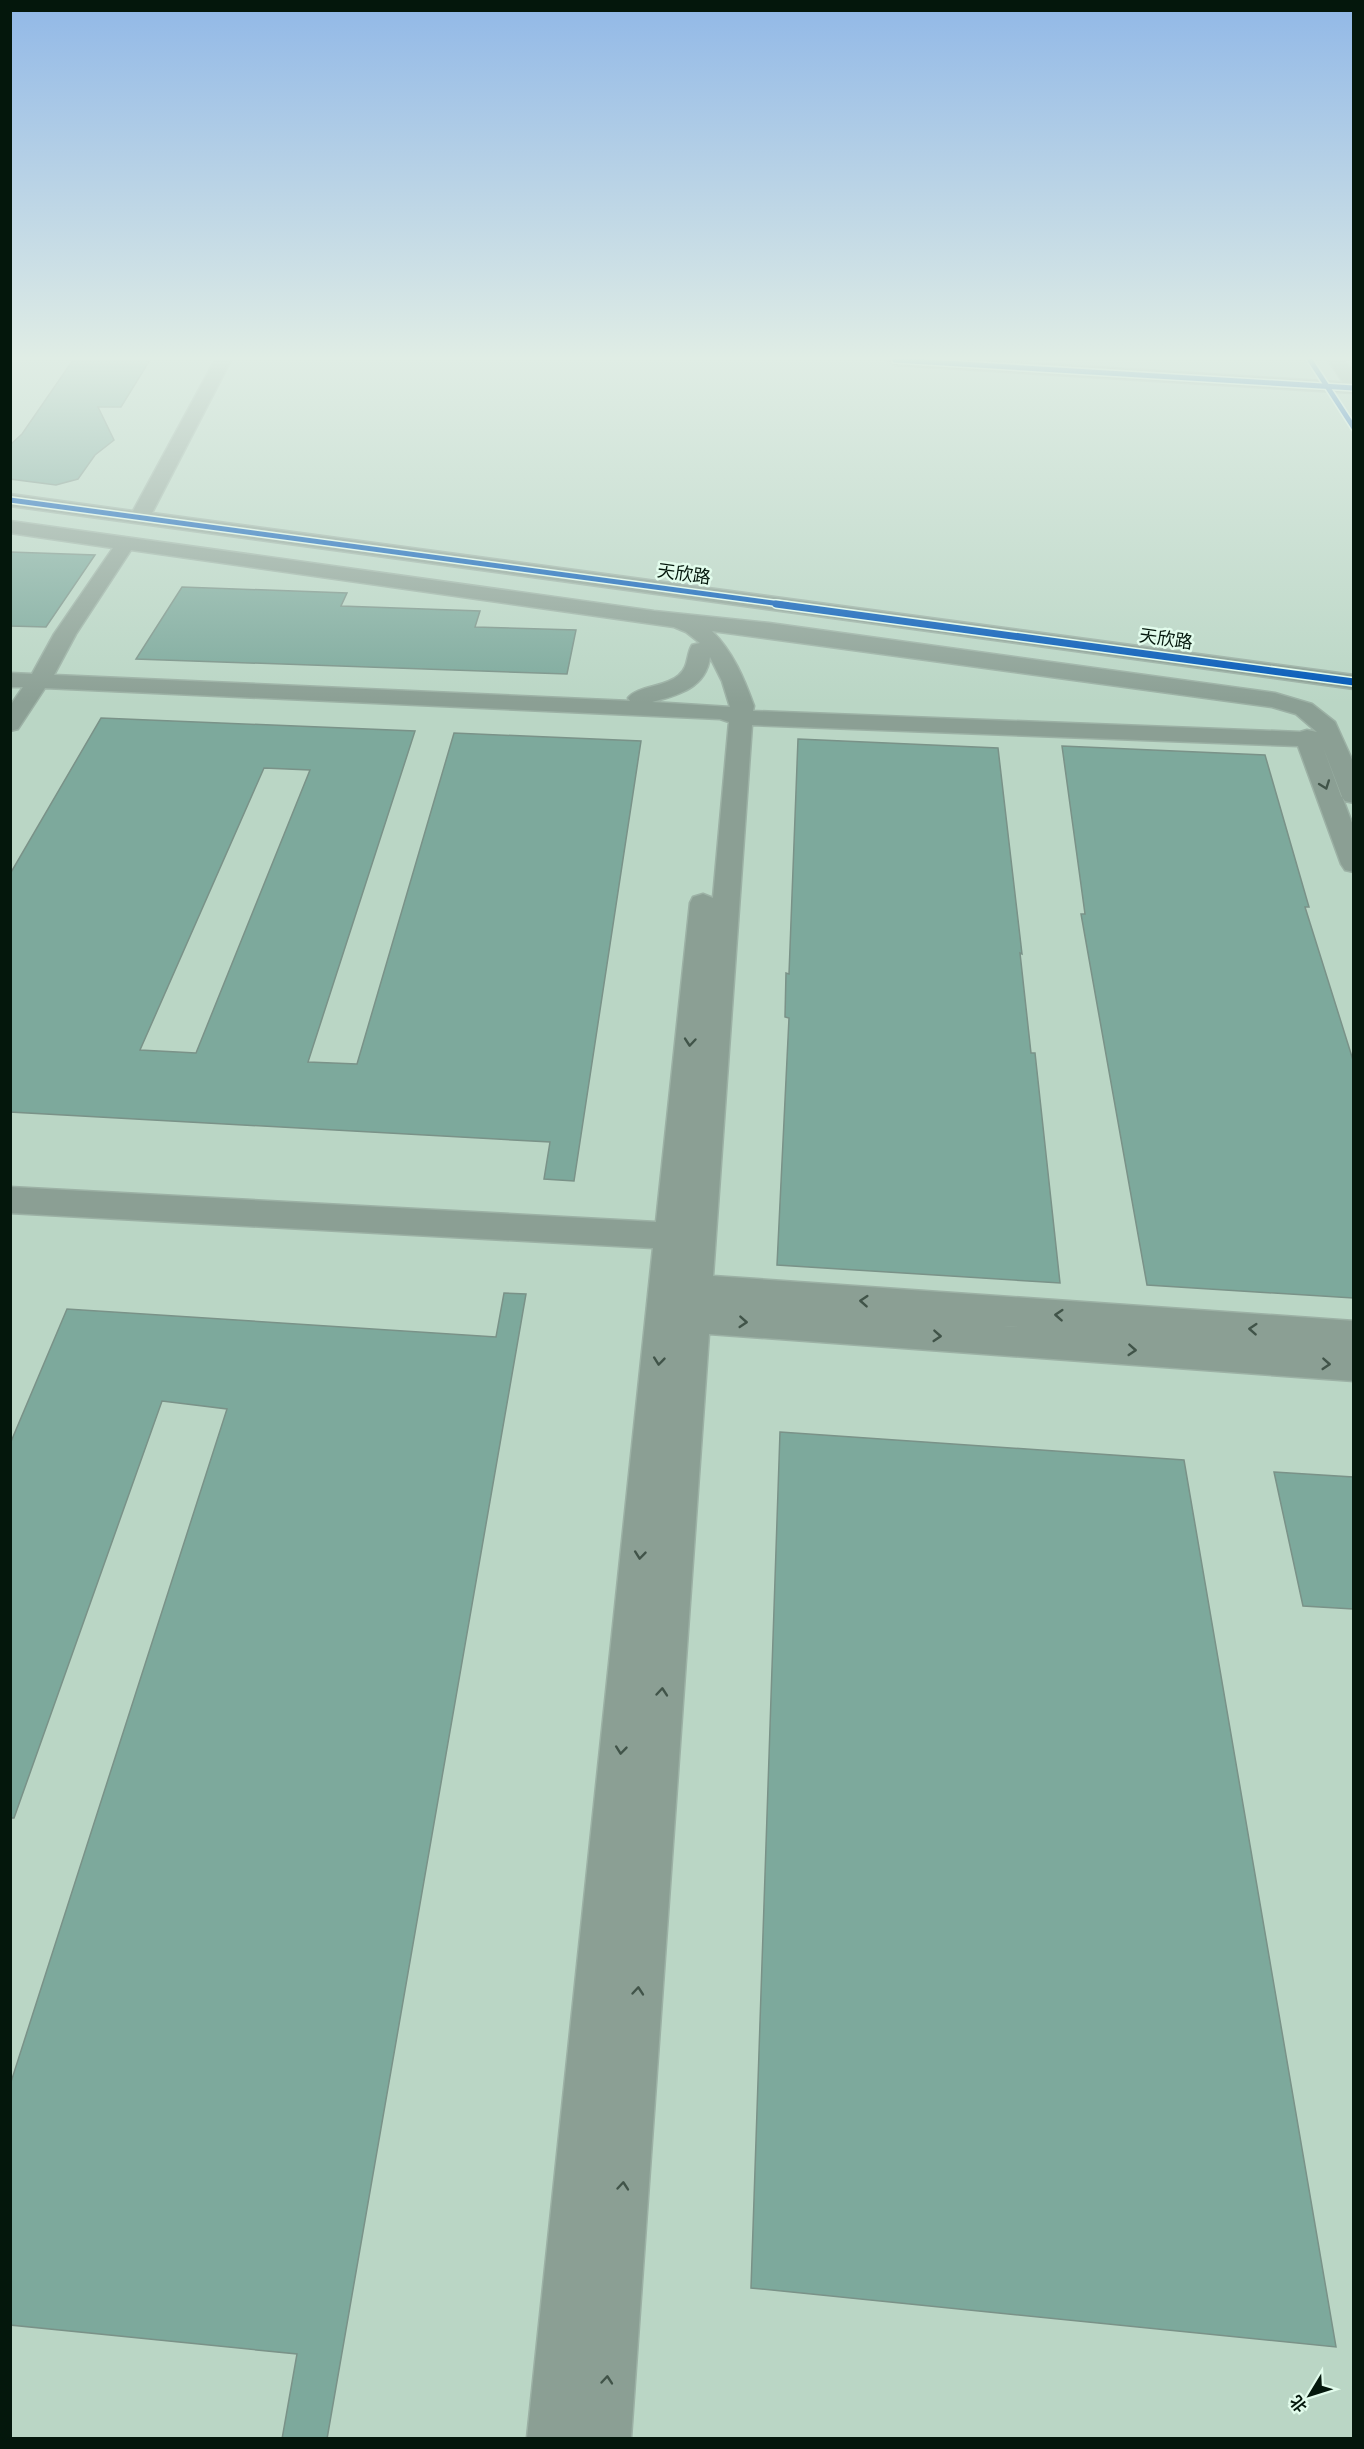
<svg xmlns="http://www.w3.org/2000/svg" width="1364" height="2449" font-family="Ubuntu,'Noto Sans SC',sans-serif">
<rect width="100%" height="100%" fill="#bad6c5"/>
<g fill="#7da99c" stroke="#7a9288" stroke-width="1.5" fill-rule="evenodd">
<path d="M 73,360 L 150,360 L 121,407 L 98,407 L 114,440 L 95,455 L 78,479 L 56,485 L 10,479 L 10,445 L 22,434 Z"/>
<path d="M 10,552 L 95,555 L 46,627 L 10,626 Z"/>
<path d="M 182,587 L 347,593 L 341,606 L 480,611 L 475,627 L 576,630 L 567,674 L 136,659 Z"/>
<path d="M 101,718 L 415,731 L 308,1062 L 357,1064 L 454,733 L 641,741 L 574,1181 L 544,1179 L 550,1142 L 10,1112 L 10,874 ZM 264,768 L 310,770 L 196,1053 L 140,1050 Z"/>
<path d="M 798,739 L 998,748 L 1022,954 L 1020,953 L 1031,1053 L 1035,1053 L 1060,1283 L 777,1265 L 789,1018 L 785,1017 L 786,973 L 789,974 Z"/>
<path d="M 1062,746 L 1265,755 L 1309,907 L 1305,907 L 1353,1060 L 1353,1298 L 1147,1285 L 1081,914 L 1085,914 Z"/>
<path d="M 504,1293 L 526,1294 L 327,2439 L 282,2439 L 297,2354 L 10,2325 L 10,2085 L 227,1409 L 162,1401 L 14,1818 L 10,1818 L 10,1444 L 67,1309 L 496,1337 Z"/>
<path d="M 780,1432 L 1184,1460 L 1336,2347 L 751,2288 Z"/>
<path d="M 1274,1472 L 1353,1477 L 1353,1609 L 1303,1606 Z"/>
</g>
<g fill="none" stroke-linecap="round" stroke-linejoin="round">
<defs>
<g id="minor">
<path d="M 215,360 L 231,360 L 152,513 L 1354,675 L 1354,689 L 10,506 L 10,494 L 133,511 Z"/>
<path d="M 887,360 L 978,360 L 1354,383 L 1354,393 L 895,365 Z"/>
<path d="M 10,521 L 654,611 L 769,623 L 1275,693 L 1312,704 L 1335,722 L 1354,764 L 1354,803 L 1345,801 L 1341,796 L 1323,747 L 1354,828 L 1354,872 L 1345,870 L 1341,864 L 1298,746 L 752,725 L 713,1276 L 1354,1321 L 1354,1351 L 711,1305 L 1354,1351 L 1354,1381 L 709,1334 L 631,2438 L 527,2438 L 653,1248 L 10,1213 L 10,1187 L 656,1222 L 690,903 L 693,897 L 703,894 L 713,898 L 729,722 L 720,719 L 45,688 L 18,729 L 10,731 L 10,706 L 23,687 L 10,687 L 10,673 L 32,674 L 54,634 L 113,548 L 10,533 ZM 131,550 L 674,627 L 686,632 L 700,643 L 692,645 C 686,655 689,667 679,675 C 666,687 637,686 628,698 L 630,701 L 54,675 L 76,634 ZM 712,631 L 1272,707 L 1296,714 L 1317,732 L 1307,730 L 1300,732 L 753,711 L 754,706 C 744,678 733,652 712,631 ZM 710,657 L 722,681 L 730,707 L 652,702 C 678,695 706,688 710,657 Z"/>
</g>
<path id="major" d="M 1328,360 L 1344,360 L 1354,373 L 1354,391 L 1348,390 Z"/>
</defs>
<use href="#minor" stroke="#9cb1a5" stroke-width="3"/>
<use href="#major" stroke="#9cb1a5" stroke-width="3"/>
<use href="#minor" fill="#8b9f94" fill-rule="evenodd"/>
<use href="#major" fill="#87a092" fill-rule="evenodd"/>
<defs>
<g id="cycleway-far1">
<path d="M 895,360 L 1354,388"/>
<path d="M 1310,360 L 1354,428"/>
<path d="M 10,500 L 788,605"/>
</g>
<path id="cycleway" d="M 776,604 L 1354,682"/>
</defs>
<use href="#cycleway-far1" stroke="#e2fcec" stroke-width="8"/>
<use href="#cycleway" stroke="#e2fcec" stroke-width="10"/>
<use href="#cycleway-far1" stroke="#0057b8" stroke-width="5"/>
<use href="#cycleway" stroke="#0057b8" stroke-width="7"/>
</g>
<defs><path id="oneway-chevron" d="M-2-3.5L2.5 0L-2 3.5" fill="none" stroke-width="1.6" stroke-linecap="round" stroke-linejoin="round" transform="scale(1.5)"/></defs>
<g stroke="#415449">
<use href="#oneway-chevron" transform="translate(1325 785) rotate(70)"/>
<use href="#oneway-chevron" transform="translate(690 1042) rotate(95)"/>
<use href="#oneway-chevron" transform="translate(864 1301) rotate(-176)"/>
<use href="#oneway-chevron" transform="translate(1059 1315) rotate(-176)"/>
<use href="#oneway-chevron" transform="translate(743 1322) rotate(4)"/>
<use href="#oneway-chevron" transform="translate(1253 1329) rotate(-176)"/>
<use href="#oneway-chevron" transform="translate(937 1336) rotate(4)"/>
<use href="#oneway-chevron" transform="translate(1132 1350) rotate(4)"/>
<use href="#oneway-chevron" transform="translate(659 1361) rotate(96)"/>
<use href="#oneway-chevron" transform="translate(1326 1364) rotate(4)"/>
<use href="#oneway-chevron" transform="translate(640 1555) rotate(96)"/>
<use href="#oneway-chevron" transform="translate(662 1692) rotate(-85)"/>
<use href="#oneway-chevron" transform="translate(621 1750) rotate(96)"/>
<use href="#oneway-chevron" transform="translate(638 1991) rotate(-85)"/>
<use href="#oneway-chevron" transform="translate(623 2186) rotate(-85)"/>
<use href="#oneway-chevron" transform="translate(607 2380) rotate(-85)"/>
</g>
<linearGradient id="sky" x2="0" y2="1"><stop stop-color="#91b8e7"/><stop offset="0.51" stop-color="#e0ede5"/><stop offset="1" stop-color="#e0ede5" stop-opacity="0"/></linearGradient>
<rect width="1364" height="703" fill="url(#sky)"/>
<g text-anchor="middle" stroke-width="5" stroke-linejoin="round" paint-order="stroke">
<g font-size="18" fill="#04170c" stroke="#e2fcec">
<text transform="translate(684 574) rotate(8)" y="6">天欣路</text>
<text transform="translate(1166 639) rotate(8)" y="6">天欣路</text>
</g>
</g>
<rect width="1364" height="2449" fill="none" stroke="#04170c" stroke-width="24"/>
<g transform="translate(1310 2395) rotate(232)" stroke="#e2fcec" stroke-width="4.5" paint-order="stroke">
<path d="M0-4.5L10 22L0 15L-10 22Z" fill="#04170c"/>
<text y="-9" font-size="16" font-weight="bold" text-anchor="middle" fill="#04170c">北</text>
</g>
</svg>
